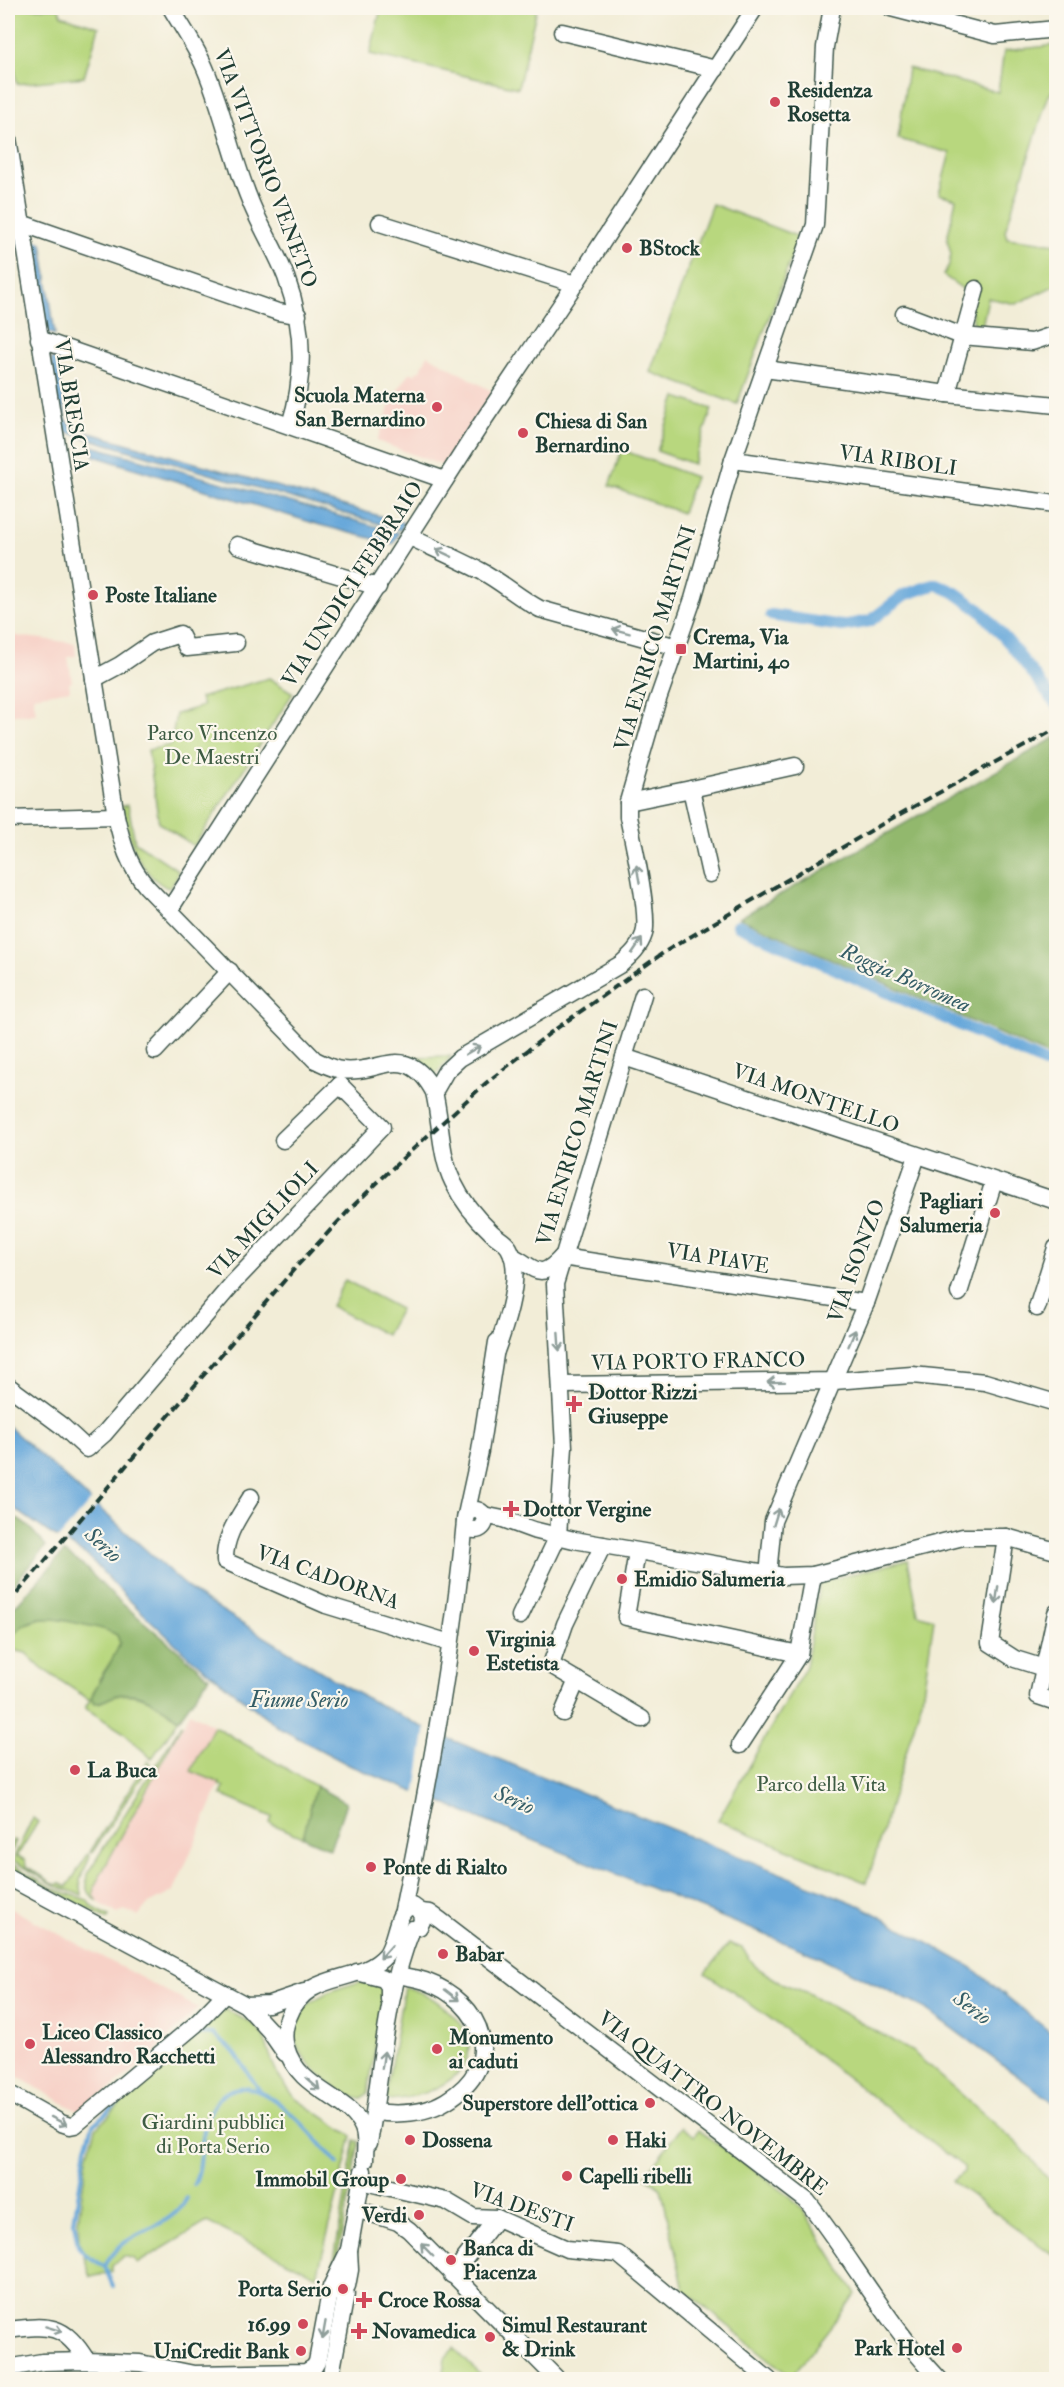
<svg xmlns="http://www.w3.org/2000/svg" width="1064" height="2387" font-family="'IM FELL Double Pica',serif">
<rect width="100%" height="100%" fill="#fbf7ec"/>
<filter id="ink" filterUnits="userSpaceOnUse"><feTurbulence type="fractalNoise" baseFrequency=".0167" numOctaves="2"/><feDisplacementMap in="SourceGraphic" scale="12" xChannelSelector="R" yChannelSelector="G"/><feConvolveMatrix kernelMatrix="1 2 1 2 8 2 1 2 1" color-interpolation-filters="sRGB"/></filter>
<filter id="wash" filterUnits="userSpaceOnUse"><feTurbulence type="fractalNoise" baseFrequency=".008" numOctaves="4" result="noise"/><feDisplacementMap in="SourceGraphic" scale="24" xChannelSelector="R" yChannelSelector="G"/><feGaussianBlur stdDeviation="1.35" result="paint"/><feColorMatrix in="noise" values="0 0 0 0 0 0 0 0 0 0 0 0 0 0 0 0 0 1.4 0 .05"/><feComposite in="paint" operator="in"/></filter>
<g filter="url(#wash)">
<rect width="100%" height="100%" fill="#f2edd7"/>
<g fill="#f7d1c7">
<path d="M 428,355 L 495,393 L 462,441 L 460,440 L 444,464 L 441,465 L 377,441 L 393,397 L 411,372 L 415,375 L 417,371 L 419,372 Z"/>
<path d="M 8,635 L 75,643 L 76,656 L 68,657 L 72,682 L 69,683 L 70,690 L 33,696 L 36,714 L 8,714 Z"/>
<path d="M 190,1712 L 243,1743 L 224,1787 L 219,1786 L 174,1891 L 147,1905 L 138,1916 L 124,1910 L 118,1914 L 98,1902 L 94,1895 L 95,1885 Z"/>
<path d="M 8,1907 L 198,2008 L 154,2052 L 81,2113 L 8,2071 Z"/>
</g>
<g fill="#b8d77e" stroke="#6c8a59" stroke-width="1.5">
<path d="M 8,8 L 59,8 L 61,15 L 99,27 L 84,77 L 17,84 L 13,59 L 8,59 L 9,50 Z"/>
<path d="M 381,8 L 537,8 L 518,88 L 370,54 Z"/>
<path d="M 1056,45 L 1056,92 L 1052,91 L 1048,97 L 1005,231 L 1007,238 L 1056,244 L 1056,285 L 1016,304 L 988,298 L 982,326 L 974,324 L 967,292 L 943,275 L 949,265 L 951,254 L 947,239 L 956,199 L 939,194 L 950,153 L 898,139 L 908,68 L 998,92 L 1004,51 Z"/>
<path d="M 712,204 L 799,237 L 737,404 L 650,372 Z"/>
<path d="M 676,397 L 712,409 L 693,464 L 657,451 Z"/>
<path d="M 622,450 L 695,477 L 682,513 L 609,486 Z"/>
<path d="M 269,678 L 293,693 L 194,846 L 159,823 L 148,750 L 171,745 L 176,714 L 203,706 L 200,698 Z"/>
<path d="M 128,805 L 135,842 L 178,870 L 177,878 L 168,888 C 138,874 128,836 122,806 Z"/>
<path d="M 451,1056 L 435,1076 L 418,1060 L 409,1057 Z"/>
<path d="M 345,1280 L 400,1309 L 386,1335 L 331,1306 Z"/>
<path d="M 908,1560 L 918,1614 L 934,1619 L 922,1699 L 867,1883 L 718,1820 L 806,1666 L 820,1582 Z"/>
<path d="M 49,1618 L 105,1628 L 117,1635 L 120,1643 L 116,1654 L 99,1679 L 99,1703 C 131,1684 152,1700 179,1719 L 153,1757 L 151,1758 L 123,1732 L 85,1708 L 90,1700 L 41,1668 L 26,1653 L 13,1650 L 8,1652 C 7,1628 29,1621 49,1618 Z"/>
<path d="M 182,1724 L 95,1885 L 94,1895 L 98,1902 C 88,1895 85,1886 87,1874 Z"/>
<path d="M 214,1726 L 316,1786 L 303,1837 L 270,1823 L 272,1817 L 221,1795 L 224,1787 L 219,1785 L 220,1783 L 191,1771 Z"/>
<path d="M 148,1761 L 151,1763 L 92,1853 L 90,1852 Z"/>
<path d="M 33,1818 L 38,1822 L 17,1856 L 25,1860 L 26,1866 L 56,1885 L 59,1883 L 67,1887 L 88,1854 L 90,1856 L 80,1880 L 82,1895 L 56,1886 L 14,1861 L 15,1855 Z"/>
<path d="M 13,1840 L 16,1841 L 10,1855 L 12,1864 L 54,1889 L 87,1900 L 91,1906 L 109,1916 L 107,1919 L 10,1868 C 4,1859 9,1849 13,1840 Z"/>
<path d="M 729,1943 L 742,1948 L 756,1967 L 781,1983 L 808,1993 L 913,2052 L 1018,2144 L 1056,2188 L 1056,2257 L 952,2181 L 964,2172 L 964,2167 L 771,2019 L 706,1973 Z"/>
<path d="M 365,1981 L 384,1988 L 368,2093 L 361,2099 C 344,2096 330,2084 318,2073 C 263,2020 312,1993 365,1981 Z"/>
<path d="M 404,1987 C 420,1990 432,1997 444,2007 C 506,2059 439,2099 385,2100 Z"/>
<path d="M 216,2004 L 256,2026 L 263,2036 L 277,2074 L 296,2099 L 352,2136 L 317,2276 L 207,2222 L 138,2263 L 132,2258 L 123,2256 L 112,2266 L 112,2272 L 91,2277 L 79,2242 L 78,2222 L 87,2157 L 96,2129 Z"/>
<path d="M 681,2127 L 694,2136 L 698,2130 L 791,2197 L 803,2210 L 856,2294 L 791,2377 L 684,2290 L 661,2188 L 645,2176 Z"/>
<path d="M 355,2140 L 359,2141 L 338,2255 L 333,2265 Z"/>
<path d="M 454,2348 L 484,2379 L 442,2379 L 445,2358 Z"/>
</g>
<g fill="#92b86d" stroke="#587a50" stroke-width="1.5">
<path d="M 1056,737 L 1056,1059 L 739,918 Z"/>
<path d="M 8,1512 L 29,1527 L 46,1546 L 8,1591 Z"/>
<path d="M 64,1552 L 85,1567 L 112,1595 L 209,1677 L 179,1719 C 161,1706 141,1690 118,1695 C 110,1697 103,1703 95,1703 L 91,1698 C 99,1679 112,1663 120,1643 L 117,1635 C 106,1629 97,1627 85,1625 C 54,1618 29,1610 8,1642 L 8,1614 Z"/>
<path d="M 316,1786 L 346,1803 L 330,1849 L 303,1837 Z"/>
</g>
<g fill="#66a7da" stroke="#427287" stroke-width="1.5">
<path d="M 31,239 L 42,243 L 55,335 L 46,332 Z"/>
<path d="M 51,359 L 57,359 L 66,419 L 73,428 L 404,523 L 401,530 L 66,432 L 60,422 Z"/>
<path d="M 93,446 L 399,533 L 393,544 L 320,525 L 94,456 Z"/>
<path d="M 8,1426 L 195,1594 L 353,1691 L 432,1732 L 861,1906 L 971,1967 L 1056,2037 L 1056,2104 L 924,2008 L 820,1957 L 351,1766 L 281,1729 L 186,1654 L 128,1599 L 88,1556 L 48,1532 L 8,1504 Z"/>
</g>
<g fill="#f2edd7">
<path d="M 94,1497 L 100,1503 L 64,1545 L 56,1541 Z"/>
<path d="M 426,1726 L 446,1734 L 435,1804 L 415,1796 Z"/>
</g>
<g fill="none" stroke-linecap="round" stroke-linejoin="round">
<g stroke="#66a7da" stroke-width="4">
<path d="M 195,2033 L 213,2034 L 234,2052 L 260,2091"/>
<path d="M 194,2184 C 204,2164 199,2137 208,2116 C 241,2042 311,2133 338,2164"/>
<path d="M 105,2267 L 85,2254 L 78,2246 L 74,2222 L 86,2147 L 93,2125 L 159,2065"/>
<path d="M 113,2286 L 105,2267 C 118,2230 169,2233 187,2198"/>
</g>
<g stroke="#66a7da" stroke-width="12">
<path d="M 771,615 L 842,626 L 870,621 L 904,595 L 936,584 L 954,592 L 981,611 L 1011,645 L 1056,704"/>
<path d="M 738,925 L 1056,1068"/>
</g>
</g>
</g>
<g filter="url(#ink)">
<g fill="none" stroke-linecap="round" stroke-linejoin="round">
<defs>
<g id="minor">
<path d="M 171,8 C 182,27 196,47 205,68 C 223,110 232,156 249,198 C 259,225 276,250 286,277 C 304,326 306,375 290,425"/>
<path d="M 891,8 L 995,35 L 1056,29"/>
<path d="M 562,32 L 716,69"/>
<path d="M 8,138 L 116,816 C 122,843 128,865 147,887 L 315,1060 C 324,1064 332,1069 342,1070 C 380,1075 406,1040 434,1092 C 441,1121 440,1156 453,1182 C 462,1201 477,1219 492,1233 C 498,1239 505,1241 509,1248 C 524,1273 505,1327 496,1351"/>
<path d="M 21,223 L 278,312 L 298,315"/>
<path d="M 380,223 L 575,284"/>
<path d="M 904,314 L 962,336 L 1032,342 L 1056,334"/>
<path d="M 39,339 L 445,480"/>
<path d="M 765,369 L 947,394 L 1056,405"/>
<path d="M 947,394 L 976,289"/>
<path d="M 733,460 L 1056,504"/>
<path d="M 410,537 C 433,548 458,559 481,571 C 502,582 519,598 540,609 L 677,647"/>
<path d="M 237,545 L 378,587"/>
<path d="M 94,679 L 120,665 L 152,643 L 180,634 L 187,648 L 236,643"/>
<path d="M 691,789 L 795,766"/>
<path d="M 628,802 L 691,789 L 710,874"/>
<path d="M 8,819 L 116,816"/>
<path d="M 170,909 L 483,421 L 575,284 L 755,8"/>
<path d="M 155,1051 L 230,971"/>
<path d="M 624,1057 L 1056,1201"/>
<path d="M 434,1092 L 446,1071 L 460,1058 L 621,964 C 631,955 640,947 644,934 C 650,916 633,840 628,817 L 628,802 L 657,702 L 693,599 L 733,460 L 815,225 L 825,47 L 832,8"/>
<path d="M 283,1140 L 340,1085"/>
<path d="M 512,1256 C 536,1268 539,1282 562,1257"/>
<path d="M 562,1257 L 866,1303"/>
<path d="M 959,1293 L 994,1181"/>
<path d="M 1037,1308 L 1056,1248"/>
<path d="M 562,1385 L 834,1381 L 912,1375 L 985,1382 L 1056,1403"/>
<path d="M 8,1386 L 62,1426 L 87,1449 L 104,1434 L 234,1282 L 382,1127 L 340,1085"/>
<path d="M 251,1497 C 239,1517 224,1536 225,1561 L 326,1605 L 450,1643"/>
<circle cx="475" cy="1520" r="10"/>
<path d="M 466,1515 L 480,1451 L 497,1342"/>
<path d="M 483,1515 L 503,1519 L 533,1530 L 574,1540 L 783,1576 L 813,1575 L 963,1537 L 1006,1537 L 1056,1551"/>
<path d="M 1006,1537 L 990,1643 L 1015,1659 L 1044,1668"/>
<path d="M 603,1545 L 565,1624 L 551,1665 L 642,1719"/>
<path d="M 637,1552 L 626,1617 L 799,1654"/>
<path d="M 768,1575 L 773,1521 L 866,1303 L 917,1156"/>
<path d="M 1056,1613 L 1038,1696 L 1056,1702"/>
<path d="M 520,1616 L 558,1536 L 564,1447 L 555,1284 L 643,995"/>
<path d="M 563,1713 L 577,1680"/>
<path d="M 740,1745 L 799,1654 L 813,1575"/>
<path d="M 8,1877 L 246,2005 L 269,2030 L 285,2053"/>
<path d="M 403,1910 C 429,1781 453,1652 465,1521"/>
<path d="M 421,1912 L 430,1913 L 440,1920 L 807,2201 C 853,2260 888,2325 940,2380"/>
<path d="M 357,1972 L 384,1979 L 389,1986 L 389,2000"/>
<path d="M 246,2005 L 269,2004 L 304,1992"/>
<path d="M 8,2093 L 61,2123 L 70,2126 L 75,2125 L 196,2024 L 225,1994"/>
<path d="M 375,2112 C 399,2115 425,2114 446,2101 C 508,2064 483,2002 425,1981 C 417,1978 407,1977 398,1975"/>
<path d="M 369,2143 C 382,2072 385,1996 412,1929"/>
<path d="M 365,2160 C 365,2149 367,2138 363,2128 C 350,2096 298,2091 286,2047 C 283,2037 285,2025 289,2016 C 307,1969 359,1986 386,1955 C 397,1941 395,1908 413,1906 L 421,1912 L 422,1921 L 419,1927"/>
<path d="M 361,2181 L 446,2201 L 473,2217 L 497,2218 L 567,2249 L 618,2254 L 769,2380"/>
<path d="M 356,2209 L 398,2222 L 409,2230 L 558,2380"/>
<path d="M 452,2275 L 497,2218"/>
<path d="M 347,2286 L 350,2270 L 349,2250 L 363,2171"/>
<path d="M 8,2330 C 49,2325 64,2323 87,2361"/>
<path d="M 8,2368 L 42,2362 L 87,2361 L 140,2363 L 194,2374 L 306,2372 L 314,2367 L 317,2362 L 331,2287 L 349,2250"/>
<path d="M 330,2380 L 346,2294"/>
</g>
</defs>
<use href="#minor" stroke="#3f574c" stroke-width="19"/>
<use href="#minor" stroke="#fff" stroke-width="16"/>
<path stroke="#1f3d34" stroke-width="4" stroke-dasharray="9 4.5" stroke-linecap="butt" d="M 8,1604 L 296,1267 L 352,1207 L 402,1159 L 486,1083 L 550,1033 L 666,951 L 889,820 L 1056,729"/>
</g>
<defs><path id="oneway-shaft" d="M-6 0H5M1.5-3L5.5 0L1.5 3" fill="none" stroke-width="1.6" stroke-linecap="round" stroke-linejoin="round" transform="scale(1.5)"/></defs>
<g stroke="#8f9e9a">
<use href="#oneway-shaft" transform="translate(444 553) rotate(-155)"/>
<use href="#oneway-shaft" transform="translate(621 631) rotate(-165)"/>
<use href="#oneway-shaft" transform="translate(638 874) rotate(-100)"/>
<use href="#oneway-shaft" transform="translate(637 946) rotate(-56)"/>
<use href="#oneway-shaft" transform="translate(473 1050) rotate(-30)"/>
<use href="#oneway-shaft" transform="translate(852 1338) rotate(-67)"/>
<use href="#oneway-shaft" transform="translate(559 1342) rotate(86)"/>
<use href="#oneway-shaft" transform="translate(776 1382) rotate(179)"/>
<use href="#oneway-shaft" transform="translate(776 1517) rotate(-73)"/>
<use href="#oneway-shaft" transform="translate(997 1595) rotate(98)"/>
<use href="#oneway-shaft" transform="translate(386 1952) rotate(131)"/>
<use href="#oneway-shaft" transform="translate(452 1995) rotate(38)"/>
<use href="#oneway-shaft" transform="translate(383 2060) rotate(-82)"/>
<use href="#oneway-shaft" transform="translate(313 2084) rotate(41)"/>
<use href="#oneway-shaft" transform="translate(59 2121) rotate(27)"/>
<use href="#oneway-shaft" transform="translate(427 2250) rotate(-134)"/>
<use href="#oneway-shaft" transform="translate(54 2329) rotate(17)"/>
<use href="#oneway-shaft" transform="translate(324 2330) rotate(100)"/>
</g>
</g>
<g fill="#d1495b" stroke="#fbf7ec" stroke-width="2">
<circle cx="775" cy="102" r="6"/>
<circle cx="627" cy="248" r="6"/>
<circle cx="437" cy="407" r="6"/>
<circle cx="523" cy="433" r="6"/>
<circle cx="93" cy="595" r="6"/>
<rect x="675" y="643" width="12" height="12" rx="3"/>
<circle cx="995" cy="1213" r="6"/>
<path d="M571 1395h6v6h6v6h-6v6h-6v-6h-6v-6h6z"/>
<path d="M508 1500h6v6h6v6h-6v6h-6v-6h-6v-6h6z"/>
<circle cx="622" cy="1579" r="6"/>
<circle cx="474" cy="1651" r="6"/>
<circle cx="75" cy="1770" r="6"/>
<circle cx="371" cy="1867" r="6"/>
<circle cx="443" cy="1954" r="6"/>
<circle cx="30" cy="2044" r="6"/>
<circle cx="437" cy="2049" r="6"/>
<circle cx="650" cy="2103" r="6"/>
<circle cx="410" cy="2140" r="6"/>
<circle cx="613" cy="2140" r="6"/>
<circle cx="567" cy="2176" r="6"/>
<circle cx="401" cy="2179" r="6"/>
<circle cx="419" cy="2215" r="6"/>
<circle cx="451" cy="2260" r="6"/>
<circle cx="343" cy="2289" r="6"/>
<path d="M361 2291h6v6h6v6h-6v6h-6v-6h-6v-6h6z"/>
<circle cx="303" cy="2324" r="6"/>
<path d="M356 2322h6v6h6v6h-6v6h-6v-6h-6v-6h6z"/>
<circle cx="490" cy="2337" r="6"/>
<circle cx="957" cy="2348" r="6"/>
<circle cx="301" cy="2351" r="6"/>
</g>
<g text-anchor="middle" stroke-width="4.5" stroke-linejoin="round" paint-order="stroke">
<g font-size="21" font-weight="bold" fill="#1f3d34" stroke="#fbf7ec" text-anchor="start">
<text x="787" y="97">Residenza<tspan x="787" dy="24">Rosetta</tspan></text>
<text x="639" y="255">BStock</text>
<text x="425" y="402" text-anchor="end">Scuola Materna<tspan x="425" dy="24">San Bernardino</tspan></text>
<text x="535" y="428">Chiesa di San<tspan x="535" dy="24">Bernardino</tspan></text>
<text x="105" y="602">Poste Italiane</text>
<text x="693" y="644">Crema, Via<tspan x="693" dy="24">Martini, 40</tspan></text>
<text x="983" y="1208" text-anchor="end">Pagliari<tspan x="983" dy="24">Salumeria</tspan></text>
<text x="588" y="1399">Dottor Rizzi<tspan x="588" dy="24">Giuseppe</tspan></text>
<text x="523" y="1516">Dottor Vergine</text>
<text x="634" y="1586">Emidio Salumeria</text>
<text x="486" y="1646">Virginia<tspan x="486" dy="24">Estetista</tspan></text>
<text x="87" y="1777">La Buca</text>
<text x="383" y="1874">Ponte di Rialto</text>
<text x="455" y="1961">Babar</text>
<text x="42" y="2039">Liceo Classico<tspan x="42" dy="24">Alessandro Racchetti</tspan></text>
<text x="449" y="2044">Monumento<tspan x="449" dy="24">ai caduti</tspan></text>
<text x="638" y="2110" text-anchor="end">Superstore dell'ottica</text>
<text x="422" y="2147">Dossena</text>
<text x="625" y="2147">Haki</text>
<text x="579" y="2183">Capelli ribelli</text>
<text x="389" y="2186" text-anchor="end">Immobil Group</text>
<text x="407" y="2222" text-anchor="end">Verdi</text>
<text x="463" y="2255">Banca di<tspan x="463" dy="24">Piacenza</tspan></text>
<text x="331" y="2296" text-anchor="end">Porta Serio</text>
<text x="378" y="2307">Croce Rossa</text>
<text x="291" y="2331" text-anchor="end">16.99</text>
<text x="502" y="2332">Simul Restaurant<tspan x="502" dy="24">&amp; Drink</tspan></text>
<text x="372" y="2338">Novamedica</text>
<text x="945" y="2355" text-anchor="end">Park Hotel</text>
<text x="289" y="2358" text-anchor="end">UniCredit Bank</text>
</g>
<g font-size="21" fill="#1f3d34" stroke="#fbf7ec">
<text transform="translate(266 168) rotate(69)" y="7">VIA VITTORIO VENETO</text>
<text transform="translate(72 405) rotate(81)" y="7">VIA BRESCIA</text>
<text transform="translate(898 460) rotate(8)" y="7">VIA RIBOLI</text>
<text transform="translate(352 584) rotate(-57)" y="7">VIA UNDICI FEBBRAIO</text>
<text transform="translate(655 638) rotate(-73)" y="7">VIA ENRICO MARTINI</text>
<text transform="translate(816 1098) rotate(19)" y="7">VIA MONTELLO</text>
<text transform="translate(577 1133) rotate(-73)" y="7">VIA ENRICO MARTINI</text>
<text transform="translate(263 1220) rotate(-47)" y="7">VIA MIGLIOLI</text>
<text transform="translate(718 1258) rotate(9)" y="7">VIA PIAVE</text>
<text transform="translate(856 1261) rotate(-70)" y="7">VIA ISONZO</text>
<text transform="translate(698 1361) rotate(-1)" y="7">VIA PORTO FRANCO</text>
<text transform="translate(328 1577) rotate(20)" y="7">VIA CADORNA</text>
<text transform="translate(713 2103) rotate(38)" y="7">VIA QUATTRO NOVEMBRE</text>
<text transform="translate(522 2207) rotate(20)" y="7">VIA DESTI</text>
</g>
<g font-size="21" fill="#3e5c43" stroke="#fbf7ec">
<text x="212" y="740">Parco Vincenzo<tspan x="212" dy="24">De Maestri</tspan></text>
<text x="821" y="1791">Parco della Vita</text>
<text x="213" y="2129">Giardini pubblici<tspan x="213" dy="24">di Porta Serio</tspan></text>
</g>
<g font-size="22" font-style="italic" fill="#345d66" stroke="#fbf7ec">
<text transform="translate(906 977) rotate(24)" y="8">Roggia Borromea</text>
<text transform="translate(104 1544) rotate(42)" y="8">Serio</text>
<text x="299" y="1707">Fiume Serio</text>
<text transform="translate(515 1799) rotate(24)" y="8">Serio</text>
<text transform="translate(973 2007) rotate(37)" y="8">Serio</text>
</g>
</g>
<rect width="1064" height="2387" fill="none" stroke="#fbf7ec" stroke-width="30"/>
</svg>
